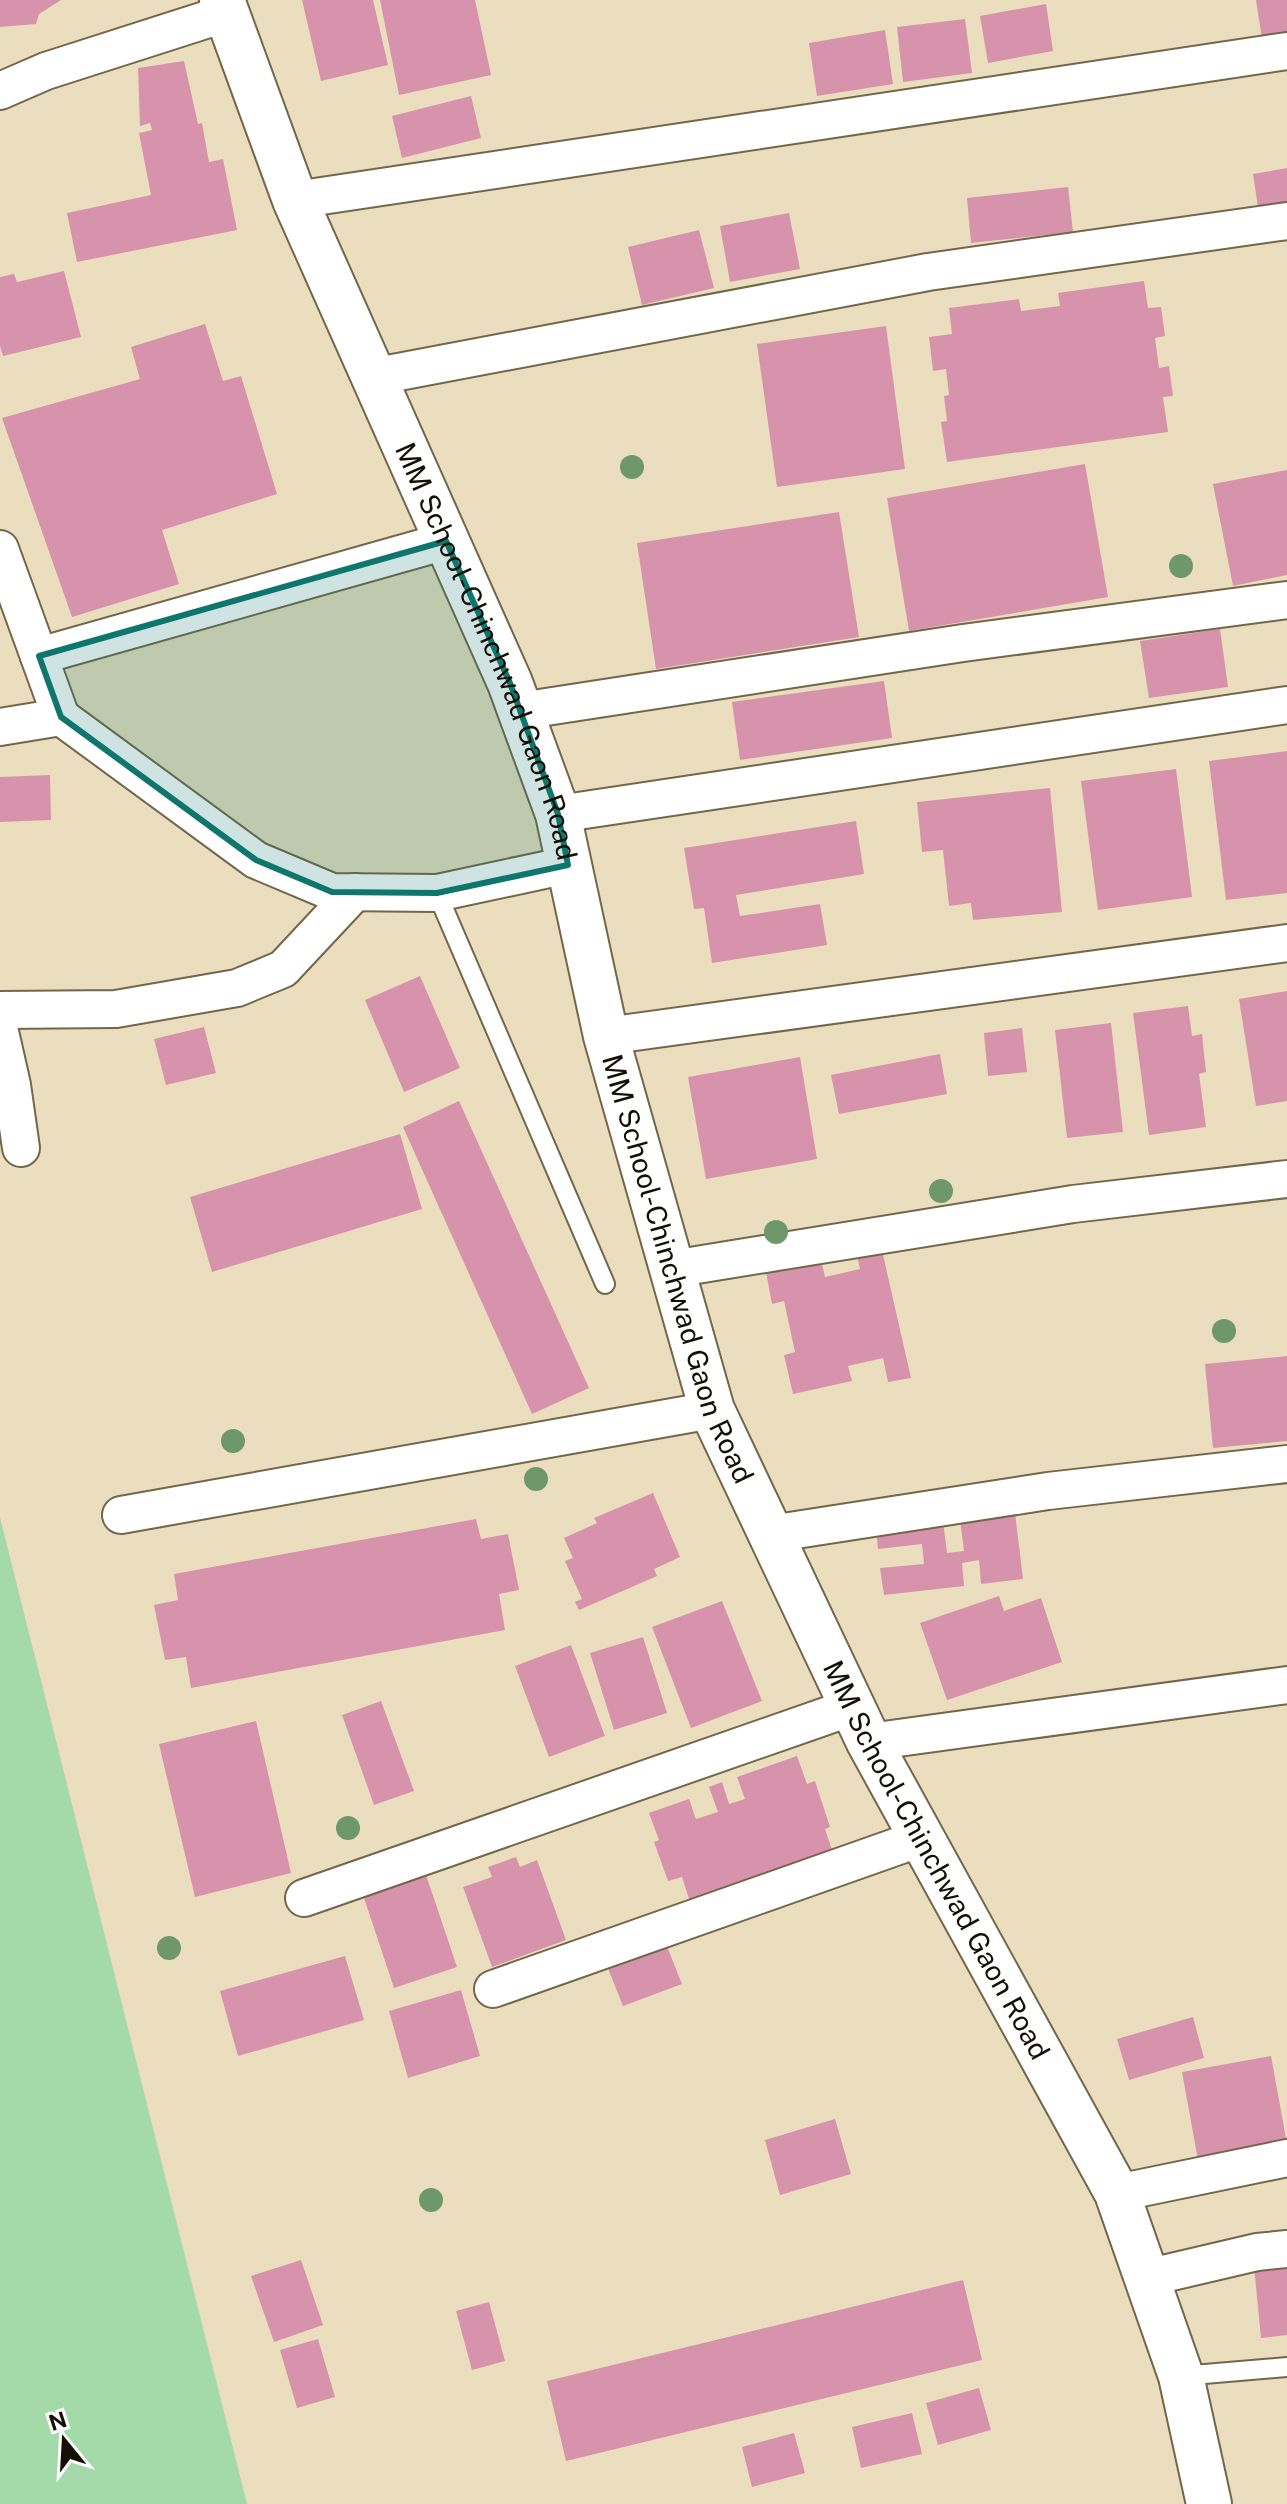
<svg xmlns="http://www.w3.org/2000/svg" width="1287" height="2504" font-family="'Public Sans',sans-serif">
<rect width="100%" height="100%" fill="#ebdebf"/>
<path fill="#a4d9aa" d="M 0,1517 L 247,2504 L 0,2504 Z"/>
<g fill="#d893ac">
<path d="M 0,0 L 61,0 L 39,14 L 36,24 L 0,27 Z"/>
<path d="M 302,0 L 373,0 L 388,65 L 321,81 Z"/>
<path d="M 380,0 L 475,0 L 491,75 L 399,95 Z"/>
<path d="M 1256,0 L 1287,0 L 1287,35 L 1262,39 Z"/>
<path d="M 1046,4 L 1053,51 L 988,63 L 980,16 Z"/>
<path d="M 965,19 L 972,73 L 903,82 L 897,27 Z"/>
<path d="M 885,30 L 893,84 L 817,96 L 809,43 Z"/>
<path d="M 184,61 L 198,124 L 202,123 L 209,162 L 223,159 L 237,230 L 77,262 L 67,213 L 151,195 L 139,133 L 152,130 L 150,123 L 140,126 L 138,68 Z"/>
<path d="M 471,96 L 481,138 L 402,158 L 392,116 Z"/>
<path d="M 1287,168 L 1287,210 L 1259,214 L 1253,174 Z"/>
<path d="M 1068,187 L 1073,232 L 971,243 L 967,198 Z"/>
<path d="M 789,213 L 800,269 L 730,282 L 720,226 Z"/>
<path d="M 699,230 L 714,288 L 642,305 L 628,247 Z"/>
<path d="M 64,271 L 81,337 L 3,356 L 0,346 L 0,277 L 14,274 L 17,282 Z"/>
<path d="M 1144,281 L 1148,308 L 1161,307 L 1165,336 L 1155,338 L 1159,368 L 1169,366 L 1173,396 L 1163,397 L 1168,432 L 947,462 L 941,422 L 947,421 L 944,396 L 949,395 L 946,369 L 933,371 L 929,337 L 952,334 L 949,308 L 1019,299 L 1021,311 L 1060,306 L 1058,293 Z"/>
<path d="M 205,324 L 223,381 L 241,376 L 277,494 L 162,530 L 179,584 L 72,617 L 2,418 L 140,379 L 131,347 Z"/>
<path d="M 886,326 L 905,469 L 777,487 L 757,344 Z"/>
<path d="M 1085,464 L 1108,597 L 909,631 L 887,498 Z"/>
<path d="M 1287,470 L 1287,575 L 1233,586 L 1213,484 Z"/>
<path d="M 839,512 L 859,637 L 656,669 L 637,543 Z"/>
<path d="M 1220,629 L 1228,687 L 1149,698 L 1140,641 Z"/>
<path d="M 884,681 L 892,738 L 740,760 L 732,702 Z"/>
<path d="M 1287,751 L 1287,893 L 1226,900 L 1209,761 Z"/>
<path d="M 1176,769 L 1192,897 L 1098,910 L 1081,781 Z"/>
<path d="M 50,775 L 51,820 L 0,822 L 0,777 Z"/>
<path d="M 1050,788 L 1062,912 L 973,920 L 971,903 L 949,906 L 943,850 L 922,852 L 917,802 Z"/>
<path d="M 856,821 L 864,874 L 736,895 L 740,916 L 820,904 L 827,945 L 712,963 L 704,908 L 694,909 L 684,848 Z"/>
<path d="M 420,976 L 460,1068 L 404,1092 L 365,1000 Z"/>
<path d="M 1287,991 L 1287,1101 L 1256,1106 L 1239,999 Z"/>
<path d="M 1188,1006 L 1192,1036 L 1202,1034 L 1206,1072 L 1199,1074 L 1206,1127 L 1149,1135 L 1133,1013 Z"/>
<path d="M 1111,1023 L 1123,1132 L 1067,1138 L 1055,1030 Z"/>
<path d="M 204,1027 L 216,1073 L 166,1085 L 154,1039 Z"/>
<path d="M 1022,1028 L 1027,1072 L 988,1076 L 984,1033 Z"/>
<path d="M 940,1054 L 947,1094 L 839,1114 L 831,1075 Z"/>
<path d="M 800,1057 L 817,1159 L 706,1179 L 688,1077 Z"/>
<path d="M 459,1101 L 589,1388 L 532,1414 L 403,1127 Z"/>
<path d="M 400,1134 L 422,1209 L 212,1272 L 190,1197 Z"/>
<path d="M 881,1246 L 911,1378 L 888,1382 L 883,1358 L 848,1366 L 852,1381 L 793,1394 L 784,1355 L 795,1352 L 784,1301 L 772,1304 L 766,1272 L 821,1260 L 825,1277 L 860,1269 L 856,1251 Z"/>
<path d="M 1287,1356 L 1287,1441 L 1213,1448 L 1205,1364 Z"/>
<path d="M 653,1493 L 680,1557 L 654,1569 L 657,1576 L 579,1610 L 575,1602 L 582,1599 L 565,1561 L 573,1558 L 564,1538 L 597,1523 L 594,1518 Z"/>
<path d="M 1015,1513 L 1023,1579 L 981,1584 L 979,1560 L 962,1563 L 964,1586 L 884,1595 L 880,1568 L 924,1564 L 922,1544 L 878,1549 L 876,1529 L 943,1521 L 947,1553 L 964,1551 L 960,1519 Z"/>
<path d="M 476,1519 L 481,1539 L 508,1534 L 519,1590 L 499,1594 L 505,1630 L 191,1688 L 186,1657 L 165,1660 L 154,1605 L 178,1600 L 174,1574 Z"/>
<path d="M 999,1596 L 1004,1611 L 1041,1598 L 1062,1662 L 947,1700 L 920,1623 Z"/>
<path d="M 722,1601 L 762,1701 L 691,1728 L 652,1627 Z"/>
<path d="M 643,1637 L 667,1713 L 614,1730 L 590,1653 Z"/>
<path d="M 571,1645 L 605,1736 L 549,1757 L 515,1666 Z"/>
<path d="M 381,1701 L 414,1791 L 374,1805 L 342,1715 Z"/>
<path d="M 256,1721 L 291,1873 L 195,1897 L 159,1744 Z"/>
<path d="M 797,1756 L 807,1784 L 815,1781 L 830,1827 L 825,1829 L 835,1859 L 692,1908 L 682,1877 L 668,1881 L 654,1842 L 659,1840 L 649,1813 L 689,1799 L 696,1819 L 718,1812 L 709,1787 L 722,1782 L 729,1804 L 745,1799 L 737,1777 Z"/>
<path d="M 516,1857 L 520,1867 L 537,1860 L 566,1940 L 492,1967 L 463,1887 L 492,1877 L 488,1867 Z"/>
<path d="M 425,1872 L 457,1967 L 394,1988 L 362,1892 Z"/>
<path d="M 664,1939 L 682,1984 L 623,2006 L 605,1961 Z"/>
<path d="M 345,1956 L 364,2020 L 238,2056 L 220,1991 Z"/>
<path d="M 461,1990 L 480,2056 L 408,2078 L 389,2011 Z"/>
<path d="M 1193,2017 L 1204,2058 L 1129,2080 L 1117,2039 Z"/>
<path d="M 1271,2056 L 1287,2144 L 1198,2160 L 1182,2072 Z"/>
<path d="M 835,2119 L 851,2174 L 780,2195 L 765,2140 Z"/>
<path d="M 301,2260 L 323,2325 L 274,2342 L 251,2276 Z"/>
<path d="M 1287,2263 L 1287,2335 L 1261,2338 L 1254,2266 Z"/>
<path d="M 963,2280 L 982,2360 L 566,2461 L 547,2381 Z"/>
<path d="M 489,2302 L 505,2361 L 472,2370 L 456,2311 Z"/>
<path d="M 318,2339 L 335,2397 L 297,2408 L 280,2350 Z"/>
<path d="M 979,2388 L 991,2430 L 938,2445 L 926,2403 Z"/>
<path d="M 912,2413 L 922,2454 L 861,2468 L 852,2427 Z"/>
<path d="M 794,2433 L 805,2473 L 752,2487 L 742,2447 Z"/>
</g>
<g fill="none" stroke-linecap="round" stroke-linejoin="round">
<defs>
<g id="service">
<path d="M 437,893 L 605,1284"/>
<path d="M 1181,2376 L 1287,2367"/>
</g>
<g id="minor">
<path d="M 0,91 L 46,71 L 227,13"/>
<path d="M 295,200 L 1287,51"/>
<path d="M 372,377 L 928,272 L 1287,221"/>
<path d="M 0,549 L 61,717"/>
<path d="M 39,656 L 446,541"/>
<path d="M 520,711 L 963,643 L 1287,600"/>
<path d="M 0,727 L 61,717 L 256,860 L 332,892 L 437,893 L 568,865"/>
<path d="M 558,814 L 1287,705"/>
<path d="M 0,1010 L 116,1009 L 237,988 L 283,969 L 355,892"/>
<path d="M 0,1032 L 12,1085 L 21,1148"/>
<path d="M 606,1036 L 1287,943"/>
<path d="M 672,1269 L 1073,1204 L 1287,1179"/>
<path d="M 121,1515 L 712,1410"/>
<path d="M 770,1534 L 1048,1491 L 1287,1464"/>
<path d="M 869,1742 L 1287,1685"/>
<path d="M 304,1898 L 852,1707"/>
<path d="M 493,1989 L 921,1838"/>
<path d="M 1117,2193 L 1287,2158"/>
<path d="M 1146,2278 L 1257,2252 L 1287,2249"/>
</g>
<g id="secondary">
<path id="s1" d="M 222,0 L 295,200 L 510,683 L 558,814 L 606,1036 L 712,1410 L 869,1742 L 1117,2193 L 1181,2376 L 1209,2504"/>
</g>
</defs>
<use href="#service" stroke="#72664b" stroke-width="22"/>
<use href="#minor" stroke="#72664b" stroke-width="40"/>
<use href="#secondary" stroke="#72664b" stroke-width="48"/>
<use href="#service" stroke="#fff" stroke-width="18"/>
<use href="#minor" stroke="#fff" stroke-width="36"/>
<use href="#secondary" stroke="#fff" stroke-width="44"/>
</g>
<g fill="#6f986a">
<circle cx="632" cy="467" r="12"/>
<circle cx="1181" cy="566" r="12"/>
<circle cx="941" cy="1191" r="12"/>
<circle cx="776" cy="1232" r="12"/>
<circle cx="1224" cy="1331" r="12"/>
<circle cx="233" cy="1441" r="12"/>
<circle cx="536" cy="1479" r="12"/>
<circle cx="348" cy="1828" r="12"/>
<circle cx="169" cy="1948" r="12"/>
<circle cx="431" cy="2200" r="12"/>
</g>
<path fill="#0f766e" fill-opacity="0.2" stroke="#0f766e" stroke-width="6" stroke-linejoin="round" d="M 446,541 L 510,683 L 558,814 L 568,865 L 437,893 L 332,892 L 256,860 L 61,717 L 39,656 Z"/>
<g text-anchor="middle" stroke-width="7" stroke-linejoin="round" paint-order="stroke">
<g font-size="28" fill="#151006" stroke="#fff">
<text dy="10" stroke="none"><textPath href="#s1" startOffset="704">MM School-Chinchwad Gaon Road</textPath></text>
<text dy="10" stroke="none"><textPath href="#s1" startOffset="1352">MM School-Chinchwad Gaon Road</textPath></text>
<text dy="10" stroke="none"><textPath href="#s1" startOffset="2000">MM School-Chinchwad Gaon Road</textPath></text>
</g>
</g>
<g transform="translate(64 2440) rotate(342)" stroke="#ffffff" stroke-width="6" paint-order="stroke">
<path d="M0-6L14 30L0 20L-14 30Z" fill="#151006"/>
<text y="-12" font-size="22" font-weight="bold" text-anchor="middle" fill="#151006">N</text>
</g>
</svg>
